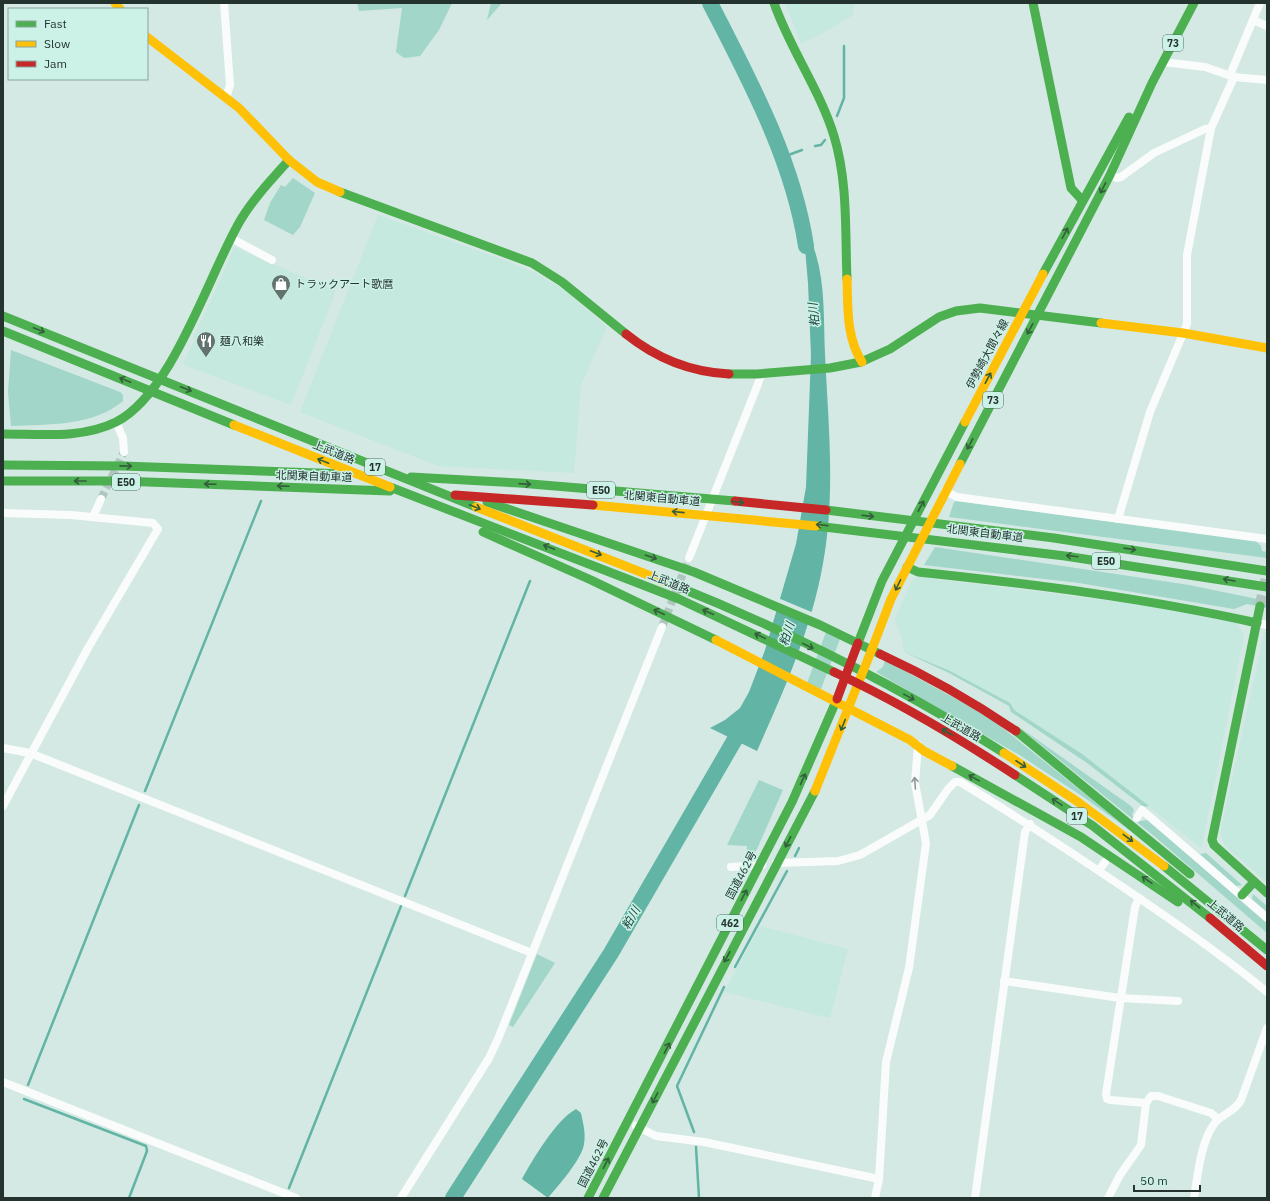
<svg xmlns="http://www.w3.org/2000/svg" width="1270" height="1201" font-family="'IBM Plex Sans','Noto Sans JP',sans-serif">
<rect width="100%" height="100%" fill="#d4e9e3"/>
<g fill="#c5e8df">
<path d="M 785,3 L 855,3 L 853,15 L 816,37 L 801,43 Z"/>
<path d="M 378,215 L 507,261 L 535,273 L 566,291 L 607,327 L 581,385 L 574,473 L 438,466 L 300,412 Z"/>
<path d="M 234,247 L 336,291 L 291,405 L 184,365 L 183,363 L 195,339 L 193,337 L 215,292 Z"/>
<path d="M 918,577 L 1129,603 L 1183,612 L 1237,623 L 1244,635 L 1202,846 L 1200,847 L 1082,754 L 1014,710 L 1010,703 L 948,670 L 904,652 L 902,639 L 895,619 L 912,580 Z"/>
<path d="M 1267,632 L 1267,882 L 1224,845 L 1220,833 L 1264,634 Z"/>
<path d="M 760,926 L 848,949 L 830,1018 L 724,992 Z"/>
</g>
<g fill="#a1d6c9">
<path d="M 357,3 L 452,3 L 439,30 L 420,56 L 404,58 L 396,52 L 402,8 L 359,11 Z"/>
<path d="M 491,3 L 502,3 L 487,20 Z"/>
<path d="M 293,178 L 315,193 L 300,227 L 293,235 L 264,220 L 270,203 L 281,185 L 285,187 Z"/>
<path d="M 11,350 L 120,392 L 123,395 L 123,401 C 92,427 48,424 11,426 L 8,392 Z"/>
<path d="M 957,501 L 1256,541 L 1261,546 L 1262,551 L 1267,552 L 1267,558 L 949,517 L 954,502 Z"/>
<path d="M 935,547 L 1189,585 L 1267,601 L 1267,608 L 1247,604 L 1234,609 L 1079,583 L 924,565 Z"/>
<path d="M 826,632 L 840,639 L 821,689 L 807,683 Z"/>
<path d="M 904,652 L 948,670 L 1010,703 L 1014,710 L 1082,754 L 1149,806 L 1144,807 L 1087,763 L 1011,712 L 1009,706 L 949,673 Z"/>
<path d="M 885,660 L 989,717 L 1135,834 L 1082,796 L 1021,756 L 876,672 L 883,667 Z"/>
<path d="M 1015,724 L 1131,806 L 1134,810 L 1132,815 L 1140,821 L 1147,820 L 1267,922 L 1267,933 L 1154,836 Z"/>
<path d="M 759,780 L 783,790 L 757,849 L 750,861 L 746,860 L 747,846 L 727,845 Z"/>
<path d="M 1206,853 L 1242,885 L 1236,886 L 1200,854 Z"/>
<path d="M 1253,894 L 1267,906 L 1267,912 L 1252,899 Z"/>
<path d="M 537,954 L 555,963 L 513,1027 L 509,1025 Z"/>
</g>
<g fill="#62b4a4">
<path d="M 803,225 C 827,264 823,311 825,354 C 828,419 835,486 825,551 C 815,621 786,686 757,751 L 710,728 L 725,720 L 740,708 L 749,692 L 765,650 L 796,544 L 806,487 L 811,355 L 808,283 Z"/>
<path d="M 576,1109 L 581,1113 C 583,1123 586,1133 584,1144 C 582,1159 558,1186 548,1198 L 522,1179 C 533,1159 556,1120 576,1109 Z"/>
</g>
<path fill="#d4e9e3" d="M 778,598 L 814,613 L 810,624 L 775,609 Z"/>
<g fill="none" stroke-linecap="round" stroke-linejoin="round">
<g stroke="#62b4a4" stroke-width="2.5">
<path d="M 837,116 L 844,98 L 844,46"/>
<path d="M 815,146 L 821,145 L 825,140"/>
<path d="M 783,157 L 802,150"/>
<path d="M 145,791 L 261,501"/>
<path d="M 795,856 L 799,848"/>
<path d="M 405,896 L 530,581"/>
<path d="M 735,967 L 787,871"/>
<path d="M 28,1085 L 139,805"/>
<path d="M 24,1099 L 146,1146 L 147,1151 L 129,1198"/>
<path d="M 694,1132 L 677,1086 L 724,987"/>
<path d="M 696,1147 L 699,1198"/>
<path d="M 289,1188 L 401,906"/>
</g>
<g stroke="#62b4a4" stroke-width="16">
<path d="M 710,3 C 749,79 793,160 806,246"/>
<path d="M 453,1198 L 611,953 L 745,722"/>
</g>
<g stroke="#b1c5bf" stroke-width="8" stroke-dasharray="8 4" stroke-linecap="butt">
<path d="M 101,499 L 124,452"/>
<path d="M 662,627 L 689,558"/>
</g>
<path stroke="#b1c5bf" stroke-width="11" stroke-dasharray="11 5.5" stroke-linecap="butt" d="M 1260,606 L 1267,575"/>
<g stroke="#f9fcfb" stroke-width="8">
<path d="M 224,3 L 230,85 L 226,98"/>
<path d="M 1253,20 L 1267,26"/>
<path d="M 1163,62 L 1205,67 L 1234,77 L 1267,80"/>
<path d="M 1230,75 L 1260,3"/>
<path d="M 1110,175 L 1117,178 L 1121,177 L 1154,153 L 1205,129 L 1211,128"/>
<path d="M 231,238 L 272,260"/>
<path d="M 116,422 L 123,438 L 124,452"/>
<path d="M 945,491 L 957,497 L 1267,539"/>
<path d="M 3,513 L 71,515 L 153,523 L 158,529 L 88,648 L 3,806"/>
<path d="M 93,517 L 101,499"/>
<path d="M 1118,519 L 1150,412 L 1187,324 L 1187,255 L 1211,128 L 1234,77"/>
<path d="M 689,558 L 758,384 L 761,374"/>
<path d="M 1257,623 L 1267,625"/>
<path d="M 3,748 L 30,753 L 532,953"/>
<path d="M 1137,818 L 1142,810 L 1267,918"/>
<path d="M 776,863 L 838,861 L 860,855 L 930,815 L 948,789 L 955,782 L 960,782 C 1021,819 1080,858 1139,898 C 1183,928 1226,958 1267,992"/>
<path d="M 731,867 L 762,865"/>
<path d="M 1099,870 L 1105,862"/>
<path d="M 1139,898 L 1135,907 L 1106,1094 L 1107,1099 L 1110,1100 L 1146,1103"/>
<path d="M 1004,981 L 1120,998 L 1178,1001"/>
<path d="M 3,1082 L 296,1198"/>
<path d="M 636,1126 L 656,1136 L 704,1142 L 879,1179"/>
<path d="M 401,1198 L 489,1058 L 498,1039 L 662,627"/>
<path d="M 875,1198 L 879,1179 L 886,1062 L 909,968 L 926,843 L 915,783 L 918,745"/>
<path d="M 975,1198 L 1025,832 L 1030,824"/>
<path d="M 1108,1198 L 1120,1175 L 1141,1145 L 1146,1103 L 1151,1096 L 1158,1096 L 1211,1113 L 1218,1119"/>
<path d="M 1194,1198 C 1198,1175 1200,1144 1214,1124 C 1222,1113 1234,1113 1241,1100 L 1267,1028"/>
</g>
<g stroke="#4caf50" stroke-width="9">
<path d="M 774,3 C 790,49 820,90 834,136 C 848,182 845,231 847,279"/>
<path d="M 1033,3 L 1071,188 L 1082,200"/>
<path d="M 340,192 L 532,263 L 562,282 L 626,334"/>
<path d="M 1043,274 L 1129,117"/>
<path d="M 3,316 L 476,507"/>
<path d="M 3,331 L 234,425"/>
<path d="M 729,374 L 757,374 L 830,368 L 861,362 L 890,349 L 939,317 L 956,311 L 980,308 L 1101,323"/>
<path d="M 3,434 C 40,434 82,439 116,422 C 173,393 208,276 240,221 C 253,199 272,179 289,160"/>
<path d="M 960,464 L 1110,175 L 1152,83 L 1194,3"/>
<path d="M 3,465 L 123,466 L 346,474"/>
<path d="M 411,477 L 519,483 L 735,501"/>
<path d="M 3,481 L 120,481 L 390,491"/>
<path d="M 390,487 L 679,599 L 834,672"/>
<path d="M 487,502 L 694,572 L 820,625 L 880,654"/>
<path d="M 826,510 L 1054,538 L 1267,571"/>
<path d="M 816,526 L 1065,556 L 1267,587"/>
<path d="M 483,532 L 591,580 L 716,640"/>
<path d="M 907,567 L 918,572 C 1032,584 1145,598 1257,623"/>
<path d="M 671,584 C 786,630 899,686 1004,753"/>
<path d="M 1260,606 L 1212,840 L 1214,845 L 1267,893"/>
<path d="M 858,643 L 882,581 L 965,422"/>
<path d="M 1016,731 L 1190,874"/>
<path d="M 952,766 L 1081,837 L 1178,902"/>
<path d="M 1015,775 L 1093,826 L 1210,918"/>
<path d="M 1164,866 L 1267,950"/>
<path d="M 1242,895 L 1254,882"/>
<path d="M 588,1198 L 792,802 L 837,699"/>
<path d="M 603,1198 L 815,791"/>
</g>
<g stroke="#ffc107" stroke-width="9">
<path d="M 115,3 L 120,9"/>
<path d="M 147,37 L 239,108 L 289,160 L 317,182 L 340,192"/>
<path d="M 847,279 C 848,307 846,337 862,362"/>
<path d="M 1101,323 L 1183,333 L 1267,348"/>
<path d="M 965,422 L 1043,274"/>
<path d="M 234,425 L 390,487"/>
<path d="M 593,505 L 816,526"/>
<path d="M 476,507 L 671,584"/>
<path d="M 716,640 L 910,740 L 924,751 L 952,766"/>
<path d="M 872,649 L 891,599 L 960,464"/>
<path d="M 1004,753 L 1078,802 L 1164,866"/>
<path d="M 815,791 L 872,649"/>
</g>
<g stroke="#c62828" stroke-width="9">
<path d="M 626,334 C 657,359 690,372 729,374"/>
<path d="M 455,495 L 593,505"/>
<path d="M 735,501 L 826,510"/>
<path d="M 880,654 C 928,676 972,701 1016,731"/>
<path d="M 834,672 C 897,701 957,737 1015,775"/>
<path d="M 837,699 L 858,643"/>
<path d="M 1210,918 L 1267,966"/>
</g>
</g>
<defs><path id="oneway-shaft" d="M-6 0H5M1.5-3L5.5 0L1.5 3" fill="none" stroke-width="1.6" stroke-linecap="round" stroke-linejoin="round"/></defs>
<g stroke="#335e3b">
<use href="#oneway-shaft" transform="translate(1103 188) rotate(117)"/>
<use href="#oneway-shaft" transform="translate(1065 233) rotate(-62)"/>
<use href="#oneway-shaft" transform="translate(1030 329) rotate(118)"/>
<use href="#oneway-shaft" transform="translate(39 330) rotate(22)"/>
<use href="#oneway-shaft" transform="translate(988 378) rotate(-62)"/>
<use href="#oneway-shaft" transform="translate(125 380) rotate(-158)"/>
<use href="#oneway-shaft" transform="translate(186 389) rotate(21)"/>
<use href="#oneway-shaft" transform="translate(970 444) rotate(118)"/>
<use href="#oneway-shaft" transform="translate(323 461) rotate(-158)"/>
<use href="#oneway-shaft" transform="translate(126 466) rotate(1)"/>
<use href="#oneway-shaft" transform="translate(80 481) rotate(-180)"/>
<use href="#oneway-shaft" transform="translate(210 484) rotate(-178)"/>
<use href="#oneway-shaft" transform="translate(525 484) rotate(4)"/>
<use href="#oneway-shaft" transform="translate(283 486) rotate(-178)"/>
<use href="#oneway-shaft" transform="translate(738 502) rotate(5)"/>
<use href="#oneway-shaft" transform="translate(921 506) rotate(-62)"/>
<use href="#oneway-shaft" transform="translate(475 507) rotate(22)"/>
<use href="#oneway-shaft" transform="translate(678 512) rotate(-174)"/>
<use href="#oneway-shaft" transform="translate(868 516) rotate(7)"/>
<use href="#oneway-shaft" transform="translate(822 525) rotate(-174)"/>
<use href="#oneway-shaft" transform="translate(549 547) rotate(-159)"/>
<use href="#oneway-shaft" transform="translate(1130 549) rotate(8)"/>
<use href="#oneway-shaft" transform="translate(596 553) rotate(21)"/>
<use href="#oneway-shaft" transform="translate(1072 556) rotate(-173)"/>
<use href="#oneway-shaft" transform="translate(651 557) rotate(19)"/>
<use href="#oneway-shaft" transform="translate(1229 580) rotate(-170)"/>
<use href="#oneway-shaft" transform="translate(898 585) rotate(116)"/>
<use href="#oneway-shaft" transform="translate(659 612) rotate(-155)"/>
<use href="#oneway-shaft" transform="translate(708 612) rotate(-156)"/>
<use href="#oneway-shaft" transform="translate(760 636) rotate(-154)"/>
<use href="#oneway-shaft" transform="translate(808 646) rotate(26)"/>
<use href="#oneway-shaft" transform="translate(909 697) rotate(29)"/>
<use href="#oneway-shaft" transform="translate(843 725) rotate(112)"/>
<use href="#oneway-shaft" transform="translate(947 732) rotate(-150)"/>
<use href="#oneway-shaft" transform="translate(1021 764) rotate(33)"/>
<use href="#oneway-shaft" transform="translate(974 778) rotate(-151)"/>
<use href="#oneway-shaft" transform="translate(803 779) rotate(-65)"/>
<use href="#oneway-shaft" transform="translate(1057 802) rotate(-146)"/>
<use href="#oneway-shaft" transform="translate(1128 838) rotate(37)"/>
<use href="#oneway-shaft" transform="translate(788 842) rotate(117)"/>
<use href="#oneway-shaft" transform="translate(1147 880) rotate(-145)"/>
<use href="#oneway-shaft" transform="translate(744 895) rotate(-62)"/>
<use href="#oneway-shaft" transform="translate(1195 904) rotate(-141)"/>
<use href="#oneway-shaft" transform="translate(727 957) rotate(119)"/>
<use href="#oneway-shaft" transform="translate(667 1048) rotate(-63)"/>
<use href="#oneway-shaft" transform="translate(655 1098) rotate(117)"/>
<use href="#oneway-shaft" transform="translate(606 1163) rotate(-63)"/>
</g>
<use stroke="#8f9895" href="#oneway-shaft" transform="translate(915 783) rotate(-94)"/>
<defs>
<symbol id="shop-pin" viewBox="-11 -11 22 30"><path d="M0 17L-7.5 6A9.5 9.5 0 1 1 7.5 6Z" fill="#62736e" stroke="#ccf1e7"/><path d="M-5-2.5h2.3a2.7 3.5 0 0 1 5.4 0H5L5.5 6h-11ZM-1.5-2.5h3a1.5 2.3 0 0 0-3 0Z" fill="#fff"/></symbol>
<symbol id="restaurant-pin" viewBox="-11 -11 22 30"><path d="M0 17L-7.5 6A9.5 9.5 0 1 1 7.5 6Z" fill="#62736e" stroke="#ccf1e7"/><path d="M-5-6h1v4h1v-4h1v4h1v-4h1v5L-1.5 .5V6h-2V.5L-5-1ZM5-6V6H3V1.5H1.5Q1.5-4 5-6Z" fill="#fff"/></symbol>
</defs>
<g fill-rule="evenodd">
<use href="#shop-pin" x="270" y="273" width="22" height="30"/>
<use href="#restaurant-pin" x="195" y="330" width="22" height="30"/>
</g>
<g text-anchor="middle" stroke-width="3" stroke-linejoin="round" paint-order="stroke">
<g fill="#ccf1e7" stroke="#576c66" stroke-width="1">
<rect x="1163" y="35" width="20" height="16" rx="3"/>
<rect x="983" y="392" width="20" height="16" rx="3"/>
<rect x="365" y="459" width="20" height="16" rx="3"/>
<rect x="112" y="474" width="28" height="16" rx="3"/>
<rect x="587" y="482" width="28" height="16" rx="3"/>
<rect x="1092" y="553" width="28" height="16" rx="3"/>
<rect x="1067" y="808" width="20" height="16" rx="3"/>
<rect x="717" y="915" width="26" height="16" rx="3"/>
</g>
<g font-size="10" font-weight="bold" fill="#25332f">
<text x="1173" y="47">73</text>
<text x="993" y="404">73</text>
<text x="375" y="471">17</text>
<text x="126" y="486">E50</text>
<text x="601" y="494">E50</text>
<text x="1106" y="565">E50</text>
<text x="1077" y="820">17</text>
<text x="730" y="927">462</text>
</g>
<g font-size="11" fill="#25332f" stroke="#ccf1e7" text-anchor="start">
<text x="295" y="288">トラックアート歌麿</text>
<text x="220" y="345">麺八和樂</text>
</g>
<g font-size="11" fill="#25332f" stroke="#ccf1e7">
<text transform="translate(987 354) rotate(-62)" y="4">伊勢崎大間々線</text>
<text transform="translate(334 452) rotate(22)" y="4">上武道路</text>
<text transform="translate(314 476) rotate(2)" y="4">北関東自動車道</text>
<text transform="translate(662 498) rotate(5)" y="4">北関東自動車道</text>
<text transform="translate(985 533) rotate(7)" y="4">北関東自動車道</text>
<text transform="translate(669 582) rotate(22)" y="4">上武道路</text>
<text transform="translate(961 727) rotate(30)" y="4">上武道路</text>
<text transform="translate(741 875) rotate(-62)" y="4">国道462号</text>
<text transform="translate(1226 915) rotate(40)" y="4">上武道路</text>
<text transform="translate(593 1163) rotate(-63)" y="4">国道462号</text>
</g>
<g font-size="12" font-style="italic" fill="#1a483f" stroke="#ccf1e7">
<text transform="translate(814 315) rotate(-96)" y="4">粕川</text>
<text transform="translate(787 634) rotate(-72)" y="4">粕川</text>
<text transform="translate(631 918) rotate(-60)" y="4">粕川</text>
</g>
</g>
<rect width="1270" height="1201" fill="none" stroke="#25332f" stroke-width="8"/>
<rect x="8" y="8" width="140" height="72" fill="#ccf1e7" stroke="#89a59d"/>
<rect x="16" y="21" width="20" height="6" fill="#4caf50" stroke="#89a59d"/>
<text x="44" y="28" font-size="12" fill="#25332f">Fast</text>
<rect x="16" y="41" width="20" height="6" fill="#ffc107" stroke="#89a59d"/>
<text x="44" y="48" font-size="12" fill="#25332f">Slow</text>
<rect x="16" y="61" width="20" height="6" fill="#c62828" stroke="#89a59d"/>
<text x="44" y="68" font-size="12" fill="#25332f">Jam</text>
<path d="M1134 1185v6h66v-6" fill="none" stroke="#25332f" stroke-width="2"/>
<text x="1140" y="1185" font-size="12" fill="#25332f" stroke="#ccf1e7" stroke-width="3" paint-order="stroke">50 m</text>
</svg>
